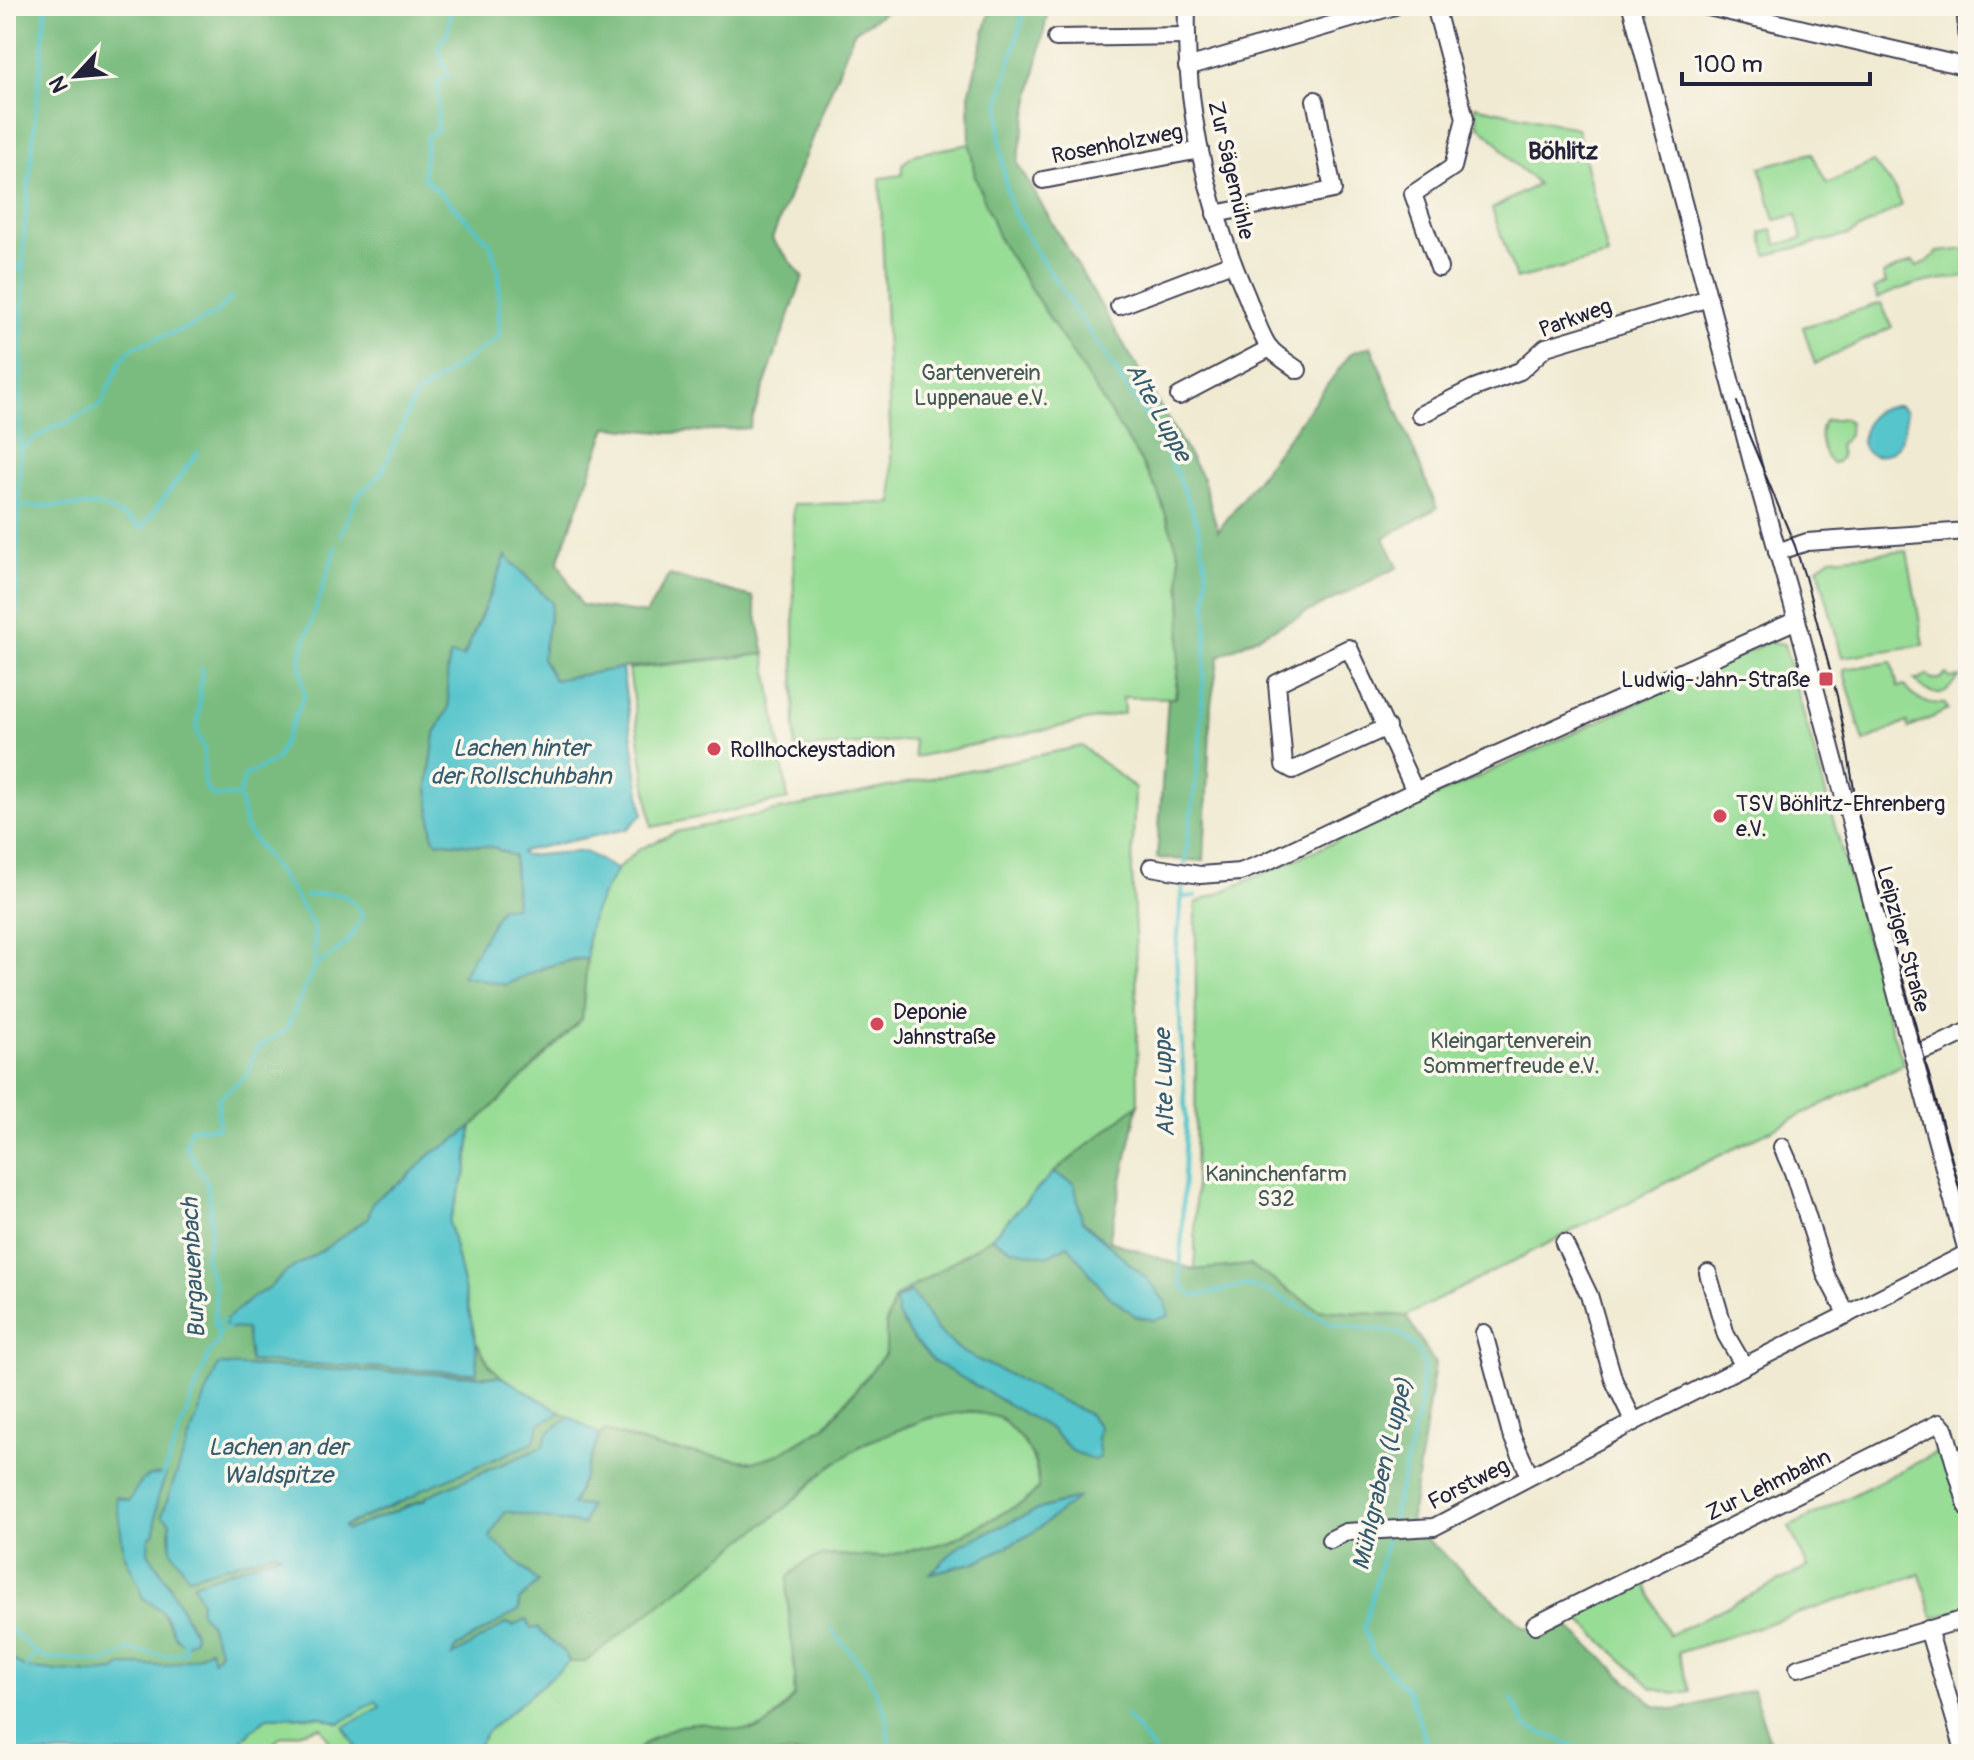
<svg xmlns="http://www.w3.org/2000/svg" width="1974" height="1760" font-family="Pangolin,sans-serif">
<rect width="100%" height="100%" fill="#fbf7ec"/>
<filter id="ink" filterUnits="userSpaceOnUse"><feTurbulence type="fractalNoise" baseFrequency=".0125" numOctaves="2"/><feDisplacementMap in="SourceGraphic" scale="16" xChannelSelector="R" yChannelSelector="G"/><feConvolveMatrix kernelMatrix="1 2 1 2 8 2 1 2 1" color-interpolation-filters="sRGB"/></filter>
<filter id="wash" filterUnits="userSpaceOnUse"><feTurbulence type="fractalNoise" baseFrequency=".006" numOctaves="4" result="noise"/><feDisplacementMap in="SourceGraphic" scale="32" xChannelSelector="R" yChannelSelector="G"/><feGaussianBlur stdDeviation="1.8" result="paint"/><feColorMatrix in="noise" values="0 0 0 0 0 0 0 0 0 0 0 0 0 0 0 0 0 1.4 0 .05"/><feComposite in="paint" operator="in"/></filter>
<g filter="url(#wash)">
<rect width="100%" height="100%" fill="#f0ead2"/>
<g fill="#98dd96" stroke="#5d8068" stroke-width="2">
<path d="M 1475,106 L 1577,128 L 1608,256 L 1516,279 L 1492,209 L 1538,184 L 1511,161 L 1498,143 L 1478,125 Z"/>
<path d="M 970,144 L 975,176 L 1158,492 L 1179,554 L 1182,615 L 1175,698 L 1123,697 L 1124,713 L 915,757 L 913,740 L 795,749 L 793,504 L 893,503 L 880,178 L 902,175 L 902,164 L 916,154 Z"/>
<path d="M 1812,153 L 1827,184 L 1873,162 L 1896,191 L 1902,205 L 1849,235 L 1767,255 L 1761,233 L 1772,230 L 1777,245 L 1802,238 L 1796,215 L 1775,220 L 1760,167 Z"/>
<path d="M 1966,249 L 1967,277 C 1934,279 1909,284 1878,298 L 1874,289 L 1886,283 L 1883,274 L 1913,261 L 1917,266 L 1927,262 L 1938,252 Z"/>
<path d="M 1881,303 L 1892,327 L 1815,364 L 1803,327 Z"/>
<path d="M 1844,418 L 1849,422 C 1850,434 1850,438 1839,444 L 1841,457 L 1837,462 L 1832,463 C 1821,454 1817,433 1824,421 Z"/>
<path d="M 1907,551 L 1924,645 L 1842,657 L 1818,567 L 1831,558 Z"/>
<path d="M 1768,642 L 1784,644 L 1892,1031 L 1904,1064 L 1717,1157 L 1406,1316 L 1319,1310 L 1250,1265 L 1195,1270 L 1196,903 C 1388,820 1578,731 1768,642 Z"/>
<path d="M 765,654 L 788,799 L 652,827 L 629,669 Z"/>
<path d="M 1892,662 L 1898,687 L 1905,686 C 1916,701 1927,704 1945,704 L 1948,710 L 1909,728 L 1907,722 L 1864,742 L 1843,669 Z"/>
<path d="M 1946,674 L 1950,678 L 1959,677 C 1946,698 1929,699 1914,679 L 1919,680 L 1927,675 L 1932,679 L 1940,679 Z"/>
<path d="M 1082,746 L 1135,788 L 1132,869 L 1136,955 L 1138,1105 L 1053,1173 L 991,1238 L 895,1298 L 886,1323 L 886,1353 L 826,1425 L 779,1454 L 753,1462 L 660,1448 L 606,1431 L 789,1505 C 812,1483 836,1458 866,1443 C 896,1427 971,1398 1002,1420 C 1007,1423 1011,1429 1015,1433 C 1031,1449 1039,1466 1038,1488 L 1026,1501 L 948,1542 L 882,1557 L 824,1555 L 787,1591 L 795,1677 L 794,1696 L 767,1726 L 744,1731 L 696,1723 L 651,1739 L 632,1754 L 394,1754 L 436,1686 L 344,1728 L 360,1754 L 337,1754 L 321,1727 L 281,1737 L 260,1754 L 227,1754 L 267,1717 L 318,1716 L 340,1723 L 501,1377 L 490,1366 L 476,1342 L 449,1222 L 466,1173 L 472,1127 L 582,1019 L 529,945 L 616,870 L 638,850 L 676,832 Z"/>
<path d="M 1944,1449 L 1968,1538 L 1968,1608 L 1933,1618 L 1920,1574 L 1678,1653 L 1690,1691 L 1674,1694 L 1652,1688 L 1570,1611 L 1642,1577 L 1669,1635 L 1808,1567 L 1789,1527 Z"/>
</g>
<g fill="#7abc7f" stroke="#4e6f5d" stroke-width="2" fill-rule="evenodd">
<path d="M 6,6 L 894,6 L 854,32 L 772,239 L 803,277 L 749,428 L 671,433 L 607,427 L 558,562 L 581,605 L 646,614 L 669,575 L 753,597 L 765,654 L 622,668 L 554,680 L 542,658 L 552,603 L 506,556 L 463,658 L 450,655 L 447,675 L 449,707 L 435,734 L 428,787 L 433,837 L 436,841 L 493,847 L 514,856 L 516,907 L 501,907 L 505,985 C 531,973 558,959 587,959 L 582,1019 L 472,1127 L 452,1142 L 431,1154 L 405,1179 L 368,1218 L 326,1248 L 286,1272 L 270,1287 L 252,1298 L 247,1328 L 251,1361 L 477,1373 L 476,1342 L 490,1366 L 502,1377 L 218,1365 L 170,1522 L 171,1550 L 276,1552 L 281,1554 L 201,1601 L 200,1610 L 209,1623 L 220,1652 L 213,1660 L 209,1649 L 197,1657 L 165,1666 L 123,1665 L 115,1671 L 92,1673 L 26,1669 L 6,1655 ZM 117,1497 L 129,1501 L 157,1501 L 155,1531 L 149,1538 L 148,1552 L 168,1583 L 194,1633 L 175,1636 L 162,1611 L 142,1597 L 141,1587 L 124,1554 Z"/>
<path d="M 991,6 L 1049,6 L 1017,163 L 1203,479 L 1218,531 L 1351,353 L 1371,346 L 1437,508 L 1384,538 L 1398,567 L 1219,656 L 1211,704 L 1204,861 L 1157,858 L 1168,698 L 1176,698 L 1182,615 L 1179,554 L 1158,492 L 1139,458 L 1000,241 L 975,176 L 970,144 L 969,95 Z"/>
<path d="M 1138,1105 L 1109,1241 L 1195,1270 L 1250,1265 L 1319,1310 L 1406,1316 L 1435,1364 L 1410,1524 L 1525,1628 L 1561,1620 L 1655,1706 L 1676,1710 L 1753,1690 L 1774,1754 L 632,1754 C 649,1740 671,1725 694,1723 C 716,1722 748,1739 768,1724 C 778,1718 786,1705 794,1696 L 795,1677 L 787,1591 L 788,1577 L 805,1562 L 824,1555 L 882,1557 L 948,1542 L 1026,1501 L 1038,1488 L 1038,1474 L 1034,1459 L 1023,1441 L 1001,1418 L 971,1411 L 929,1418 L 865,1443 L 822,1473 L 789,1505 L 585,1662 L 569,1662 C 562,1644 549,1643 538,1628 L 452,1657 L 455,1648 L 518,1610 L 519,1601 L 538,1582 L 489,1537 L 505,1511 L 583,1525 L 572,1506 L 600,1435 L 606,1431 L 660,1448 L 753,1462 L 779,1454 L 827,1425 L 886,1353 L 886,1323 L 895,1298 L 991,1238 L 1014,1250 L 1068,1245 L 1106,1293 L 1147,1279 L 1082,1221 L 1074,1183 L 1053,1173 ZM 921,1304 L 936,1329 L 962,1352 L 1090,1415 L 1099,1427 L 1097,1437 L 1072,1451 L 1051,1429 L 933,1361 L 909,1334 L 898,1315 ZM 1076,1498 L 1031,1534 L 976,1562 L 932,1573 L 960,1545 L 1037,1510 Z"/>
<path d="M 561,1412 L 570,1417 L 549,1433 L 543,1447 L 427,1496 L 425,1499 L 346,1531 L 342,1527 L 413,1497 L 421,1490 Z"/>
</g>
<g fill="#57c5cc" stroke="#3c7484" stroke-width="2">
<path d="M 1893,406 L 1899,406 L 1906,411 C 1906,423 1904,439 1896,448 C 1886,459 1862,459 1862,440 C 1862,439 1865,429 1865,428 C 1870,412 1878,409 1893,406 Z"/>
<path d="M 506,556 L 552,603 L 542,658 L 554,680 L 622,668 L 643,814 L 627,829 L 523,851 L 521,853 L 524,856 L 584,851 L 617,870 C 597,901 586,921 587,959 L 574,959 L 542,968 L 505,985 L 462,976 L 501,907 L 516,907 L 514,856 L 493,847 L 436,841 L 433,837 L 428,787 L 435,734 L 449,707 L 447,675 L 450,655 L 464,657 Z"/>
<path d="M 472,1127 L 466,1173 L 449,1222 L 476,1342 L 477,1373 L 250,1361 L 246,1329 L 227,1328 L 224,1321 L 252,1298 L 270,1287 L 286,1272 L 326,1248 L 368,1218 L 373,1201 L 405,1179 L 431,1154 L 452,1142 Z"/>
<path d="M 1053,1173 L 1074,1183 L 1082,1221 L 1147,1279 L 1165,1301 L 1169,1316 L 1154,1320 L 1137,1317 L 1106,1294 L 1068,1245 L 1047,1256 L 1014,1250 L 991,1238 Z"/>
<path d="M 910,1292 L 921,1304 L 936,1329 L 962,1352 L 1090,1415 L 1099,1427 L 1097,1437 L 1100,1458 L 1094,1460 L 1072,1451 L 1051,1429 L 933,1361 L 909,1334 L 898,1315 L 895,1300 Z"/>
<path d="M 218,1365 L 502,1377 L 561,1412 L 540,1424 L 533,1443 L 421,1490 L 413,1497 L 343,1526 L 346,1530 L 425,1500 L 427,1496 L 543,1447 L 548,1433 L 570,1417 L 600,1435 L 572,1505 L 589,1506 L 583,1525 L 505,1511 L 490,1537 L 538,1582 L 519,1601 L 519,1610 L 456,1648 L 453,1656 L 507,1623 L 513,1626 L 526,1619 L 531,1629 L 538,1628 C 549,1643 562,1644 569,1662 L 487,1732 L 479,1744 L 465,1754 L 360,1754 L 344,1727 L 380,1707 L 376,1701 L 340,1723 L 318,1716 L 267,1717 L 227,1754 L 6,1754 L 6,1655 L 26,1669 L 92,1673 L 115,1671 L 123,1665 L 165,1666 L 197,1657 L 210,1649 L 213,1660 L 220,1652 L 209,1623 L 199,1610 L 201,1601 L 193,1584 L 280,1554 L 275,1552 L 189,1577 L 171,1550 L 170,1522 L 162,1515 L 192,1430 Z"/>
<path d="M 166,1474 L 157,1501 L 155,1532 L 149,1538 L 148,1552 L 168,1583 L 194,1633 L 194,1639 L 185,1645 C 172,1638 171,1624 163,1613 C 158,1607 149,1602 142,1597 L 140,1587 L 124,1554 L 116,1497 L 129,1501 C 141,1480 141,1475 166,1474 Z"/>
<path d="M 1079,1497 L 1031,1534 L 976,1562 L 930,1573 L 960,1545 L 1037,1510 Z"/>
</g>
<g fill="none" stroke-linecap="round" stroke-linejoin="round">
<g stroke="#57c5cc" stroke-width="4">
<path d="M 1026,6 L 1000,99 L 1000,143 L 1005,183 L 1014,214 L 1035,250 L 1149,421 L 1178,476 L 1198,526 L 1207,573 L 1206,636 L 1199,756 L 1185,863"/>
<path d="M 6,259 L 16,264 L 23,272"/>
<path d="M 19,450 L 56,425 L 62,425 L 101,405 L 122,359 L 133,347 L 192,326 L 217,313 L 231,297"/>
<path d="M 18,506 L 102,506 L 127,518 L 142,528 L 198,452"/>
<path d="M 341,535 L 358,495 L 381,474 L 415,396 L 499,337 L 499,273 L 490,243 L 423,176 L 427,136 L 437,131 L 438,83 L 448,76 L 438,47 L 448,32 L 451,10 L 458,6"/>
<path d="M 202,668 L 197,732 L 204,748 L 204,785 L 213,796 L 238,796"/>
<path d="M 6,762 L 15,687 L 24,236 L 46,6"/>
<path d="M 1183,885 L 1176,954 L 1186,1119 L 1180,1281 L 1185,1290 L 1195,1296 L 1247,1285 L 1270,1292 L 1332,1324 L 1400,1333 L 1419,1351 L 1424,1365 L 1419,1412 L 1390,1527"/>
<path d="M 305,896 C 334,893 348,888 363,916 C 350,942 341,950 317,965"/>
<path d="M 1182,897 L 1196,896"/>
<path d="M 215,1325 L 224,1321"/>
<path d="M 218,1333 L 227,1328"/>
<path d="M 162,1478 L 209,1354 L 218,1341 L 218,1333 L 215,1325 L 215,1287 L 205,1258 L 210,1238 L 211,1204 L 206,1181 L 186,1146 L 191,1128 L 218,1128 L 218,1099 L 247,1075 L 256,1049 L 286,1030 L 315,966 L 314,927 L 297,899 L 246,828 L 239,796 L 245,776 L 276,760 L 304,696 L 300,657 L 336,547"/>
<path d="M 1388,1535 L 1364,1627 L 1372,1653 L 1409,1692 L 1425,1738 L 1426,1754"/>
<path d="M 6,1625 L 35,1652 L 48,1660 L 63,1658 L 106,1662 L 129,1650 L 166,1656 L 185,1652 L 184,1643"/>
<path d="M 831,1629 L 865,1669 L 886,1714 L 890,1754"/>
<path d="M 26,1669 L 35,1652"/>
<path d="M 1512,1699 L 1526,1727 L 1583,1749 L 1589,1754"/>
<path d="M 1126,1715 L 1156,1754"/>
</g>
</g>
</g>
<g filter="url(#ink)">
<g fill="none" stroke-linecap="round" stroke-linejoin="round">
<defs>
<g id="minor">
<path d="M 1187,6 C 1184,106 1207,206 1247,297 C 1253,312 1260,335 1269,347 C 1276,356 1289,363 1298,370"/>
<path d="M 1435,6 L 1465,118 L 1453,167 L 1413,194 L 1439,268"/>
<path d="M 1631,6 L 1753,466 L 1797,620 L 1905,1026 L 1968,1255"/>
<path d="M 1704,6 L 1968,67"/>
<path d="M 1965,6 L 1968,41"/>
<path d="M 1056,38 L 1186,36"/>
<path d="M 1187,67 L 1395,6"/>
<path d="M 1043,180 L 1200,150"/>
<path d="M 1215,214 L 1333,190 L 1315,100"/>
<path d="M 1119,306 L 1232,263"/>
<path d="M 1179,396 L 1270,348"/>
<path d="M 1420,415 L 1474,388 L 1520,371 L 1546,347 L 1709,298"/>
<path d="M 1777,552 L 1807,542 L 1968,531"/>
<path d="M 1387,727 L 1293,770 L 1284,765 L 1277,683 L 1349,648 L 1415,791"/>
<path d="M 1151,867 L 1200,875 L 1240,872 L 1266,862 L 1415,791 L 1797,620"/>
<path d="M 1913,1054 L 1937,1046 L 1968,1031"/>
<path d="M 1782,1147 L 1793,1172 L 1826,1275 L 1847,1315"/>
<path d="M 1564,1243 L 1589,1295 L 1614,1381 L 1634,1422"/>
<path d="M 1708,1273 L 1726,1335 L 1744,1366"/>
<path d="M 1484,1333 L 1511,1434 L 1530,1476"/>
<path d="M 1330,1540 L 1346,1532 L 1434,1527 L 1634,1422 L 1968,1253"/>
<path d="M 1535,1625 L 1939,1423 L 1945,1430 L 1968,1509"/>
<path d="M 1928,1629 L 1965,1754"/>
<path d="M 1798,1668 L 1968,1618"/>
</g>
</defs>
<use href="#minor" stroke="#414052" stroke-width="20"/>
<use href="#minor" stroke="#fff" stroke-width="16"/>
<path stroke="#22223b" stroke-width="2" d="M 1737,402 L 1748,433 L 1795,546 L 1805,577 L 1837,696 L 1845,736 L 1858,813 L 1968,1219"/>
</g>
</g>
<g fill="#d1495b" stroke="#fbf7ec" stroke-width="3">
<rect x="1818" y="671" width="16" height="16" rx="4"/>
<circle cx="714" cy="749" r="8"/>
<circle cx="1720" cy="816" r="8"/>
<circle cx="877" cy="1024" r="8"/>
</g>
<g text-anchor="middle" stroke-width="7" stroke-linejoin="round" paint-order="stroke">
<g font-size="22" fill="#22223b" stroke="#fbf7ec">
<text transform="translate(1117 143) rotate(-11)" y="8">Rosenholzweg</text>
<text transform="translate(1232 170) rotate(77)" y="8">Zur Sägemühle</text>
<text transform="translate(1575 317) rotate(-20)" y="8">Parkweg</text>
<text transform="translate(1904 939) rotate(75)" y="8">Leipziger Straße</text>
<text transform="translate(1468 1483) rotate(-27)" y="8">Forstweg</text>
<text transform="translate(1768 1484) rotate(-26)" y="8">Zur Lehmbahn</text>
</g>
<g font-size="22" fill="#455a56" stroke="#fbf7ec">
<text x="981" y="380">Gartenverein<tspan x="981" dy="25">Luppenaue e.V.</tspan></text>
<text x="1511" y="1048">Kleingartenverein<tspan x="1511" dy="25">Sommerfreude e.V.</tspan></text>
<text x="1276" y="1181">Kaninchenfarm<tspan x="1276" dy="25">S32</tspan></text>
</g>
<g font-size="22" fill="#22223b" stroke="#fbf7ec" text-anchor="start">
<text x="1810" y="687" text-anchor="end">Ludwig-Jahn-Straße</text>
<text x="730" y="757">Rollhockeystadion</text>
<text x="1736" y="811">TSV Böhlitz-Ehrenberg<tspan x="1736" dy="25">e.V.</tspan></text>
<text x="893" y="1019">Deponie<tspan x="893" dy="25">Jahnstraße</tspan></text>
</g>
<g font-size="24" font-weight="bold" fill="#22223b" stroke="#fbf7ec">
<text x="1563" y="159">Böhlitz</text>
</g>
<g font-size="24" font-style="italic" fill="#355b6e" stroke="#fbf7ec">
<text transform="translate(1159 412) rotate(61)" y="8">Alte Luppe</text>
<text x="521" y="756">Lachen hinter<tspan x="521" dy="28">der Rollschuhbahn</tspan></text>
<text transform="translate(1164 1083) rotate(-92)" y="8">Alte Luppe</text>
<text transform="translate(193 1268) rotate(-93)" y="8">Burgauenbach</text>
<text x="278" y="1455">Lachen an der<tspan x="278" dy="28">Waldspitze</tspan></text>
<text transform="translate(1382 1474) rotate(-77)" y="8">Mühlgraben (Luppe)</text>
</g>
</g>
<rect width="1974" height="1760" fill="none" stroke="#fbf7ec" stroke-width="32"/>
<g transform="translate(76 76) rotate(244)" stroke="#fbf7ec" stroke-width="6" paint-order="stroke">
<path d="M0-6L14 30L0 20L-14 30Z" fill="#22223b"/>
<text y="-12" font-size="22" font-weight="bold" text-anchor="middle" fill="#22223b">N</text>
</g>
<path d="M1682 72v12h188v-12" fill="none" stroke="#22223b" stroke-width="4"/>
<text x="1694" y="72" font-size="24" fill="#22223b" stroke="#fbf7ec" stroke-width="6" paint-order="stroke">100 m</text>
</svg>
